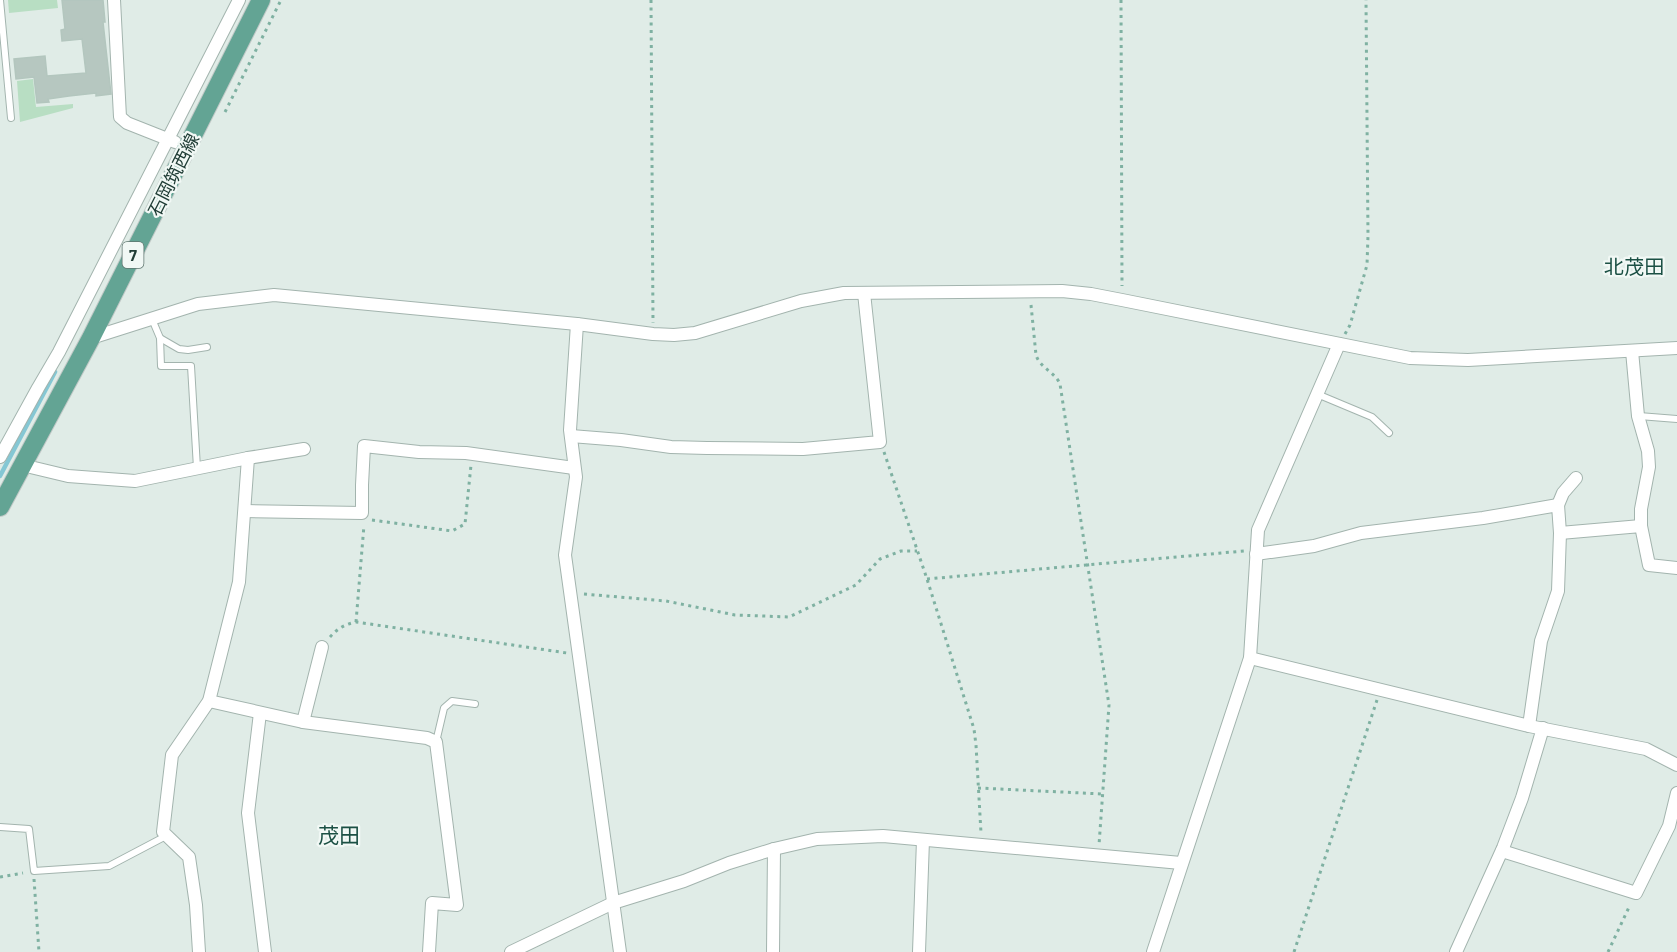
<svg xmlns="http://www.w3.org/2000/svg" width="1677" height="952" font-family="Barlow,'Noto Sans JP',sans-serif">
<rect width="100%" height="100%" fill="#e0ece7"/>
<g fill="#b8dec3">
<path d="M 8,0 L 57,0 L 58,8 L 9,13 Z"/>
<path d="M 33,79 L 36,107 L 73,104 L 73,108 L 20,122 L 17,81 Z"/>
</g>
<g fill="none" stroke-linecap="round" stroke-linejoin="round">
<path stroke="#85c7d4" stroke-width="4.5" d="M 0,476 L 55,372"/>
</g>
<path fill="#b6c7c0" stroke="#b3c6be" stroke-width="1.5" d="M 62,0 L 103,0 L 105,22 L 103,22 L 111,94 L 96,96 L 96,93 L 69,96 L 48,99 L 49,102 L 37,103 L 34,77 L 16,79 L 14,59 L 45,56 L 47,76 L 86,73 L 82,39 L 62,41 L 61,30 L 65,29 Z"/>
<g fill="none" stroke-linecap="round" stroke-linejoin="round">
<defs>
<g id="service">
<path d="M 0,0 L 11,118"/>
<path d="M 152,319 L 160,338 L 179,349 L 188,350 L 207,347"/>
<path d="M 160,338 L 161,366 L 191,366 L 197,468"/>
<path d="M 1317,394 L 1372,417 L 1389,433"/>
<path d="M 1639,416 L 1677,419"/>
<path d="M 436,742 L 444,708 L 452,701 L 475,704"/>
<path d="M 0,827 L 29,829 L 34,871 L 109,866 L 166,836"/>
</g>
<g id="minor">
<path d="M 114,0 L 120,117 L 127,123 L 175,142"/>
<path d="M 577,324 L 570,430 L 576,477 L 565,555 L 620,952"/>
<path d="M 91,338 L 198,304 L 274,295 L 577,324 L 653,334 L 674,335 L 695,333 L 801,301 L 844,293 L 1062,291 L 1091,294 L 1122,300 L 1410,358 L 1468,360 L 1677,348"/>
<path d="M 1632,351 L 1638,416 L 1648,451 L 1649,467 L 1641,509 L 1641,526"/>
<path d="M 571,436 L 621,440 L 671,447 L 707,448 L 803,449 L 880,442 L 864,293"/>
<path d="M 0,457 L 38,388 L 59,352 L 239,0"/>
<path d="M 22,465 L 68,476 L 135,481 L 248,458 L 304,449"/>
<path d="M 1558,505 L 1563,493 L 1576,478"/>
<path d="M 245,511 L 362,513 L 362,485 L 364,446 L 419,452 L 466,453 L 574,468"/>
<path d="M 1560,533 L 1641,526 L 1649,565 L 1677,568"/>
<path d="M 1256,554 L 1314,546 L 1361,533 L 1483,518 L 1558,505 L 1560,533 L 1558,591 L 1541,641 L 1529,726"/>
<path d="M 1250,658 L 1529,726 L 1646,749 L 1677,765"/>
<path d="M 209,701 L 303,722 L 427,738 L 436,742 L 457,905 L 432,903 L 429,952"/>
<path d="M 260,713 L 248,813 L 265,952"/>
<path d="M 303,722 L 322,647"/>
<path d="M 1502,851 L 1636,893 L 1669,826 L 1677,793"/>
<path d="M 199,952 L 196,905 L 189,857 L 163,832 L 172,755 L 209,701 L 239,582 L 248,458"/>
<path d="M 511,952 L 613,903 L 684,881 L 729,863 L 774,849 L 817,839 L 883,836 L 1181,863"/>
<path d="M 773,952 L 774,849"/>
<path d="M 919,952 L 923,840"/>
<path d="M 1153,952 L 1250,658 L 1258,530 L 1339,344"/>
<path d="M 1456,952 L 1503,848 L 1522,798 L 1543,728"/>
</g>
<path id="primary" d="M 0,507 L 91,338 L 261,0"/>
</defs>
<use href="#service" stroke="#a3b4ae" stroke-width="8"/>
<use href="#minor" stroke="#a3b4ae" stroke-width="14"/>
<use href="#primary" stroke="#c1c9c7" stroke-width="20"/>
<g stroke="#7fb1a2" stroke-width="3" stroke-dasharray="3 4.5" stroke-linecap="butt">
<path d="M 651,0 L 653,323"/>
<path d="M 1121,0 L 1122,286"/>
<path d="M 225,112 L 281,0"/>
<path d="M 1031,305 L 1036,355 C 1040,368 1055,372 1060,384 L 1109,705 L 1099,845"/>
<path d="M 1345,334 L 1350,325 L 1367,265 L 1368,236 L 1366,0"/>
<path d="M 884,452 L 927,579 L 974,729 L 976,745 L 981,833"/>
<path d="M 372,520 L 452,531 L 465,524 L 471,465"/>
<path d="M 927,579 L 1244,551"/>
<path d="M 584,594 L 666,601 L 735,615 L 789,617 L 856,585 L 880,559 L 901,551 L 917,551"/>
<path d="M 356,622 L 364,525"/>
<path d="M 330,637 C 337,629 345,624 356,622 L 567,653"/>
<path d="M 978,788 L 1103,794"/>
<path d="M 0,877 L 23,873"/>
<path d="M 34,879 L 39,952"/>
<path d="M 1294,952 L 1377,700"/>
<path d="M 1608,952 L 1630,905"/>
</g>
<use href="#service" stroke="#fff" stroke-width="6"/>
<use href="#minor" stroke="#fff" stroke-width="12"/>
<use href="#primary" stroke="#63a494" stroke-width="18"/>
</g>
<g text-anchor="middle" stroke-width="4.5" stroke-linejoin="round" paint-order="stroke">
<rect fill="#f1f8f5" stroke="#5f756f" stroke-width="1.5" x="122.5" y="242" width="21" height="26" rx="4.5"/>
<g font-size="16" font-weight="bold" fill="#203d36">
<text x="133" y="261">7</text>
</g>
<g font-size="18" fill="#203d36" stroke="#f1f8f5">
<text transform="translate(174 175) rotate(-63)" y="6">石岡筑西線</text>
</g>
<g font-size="20" fill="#1b5044" stroke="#f1f8f5">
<text x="1634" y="274">北茂田</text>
</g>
<g font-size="21" fill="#1b5044" stroke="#f1f8f5">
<text x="339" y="843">茂田</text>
</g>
</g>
</svg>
